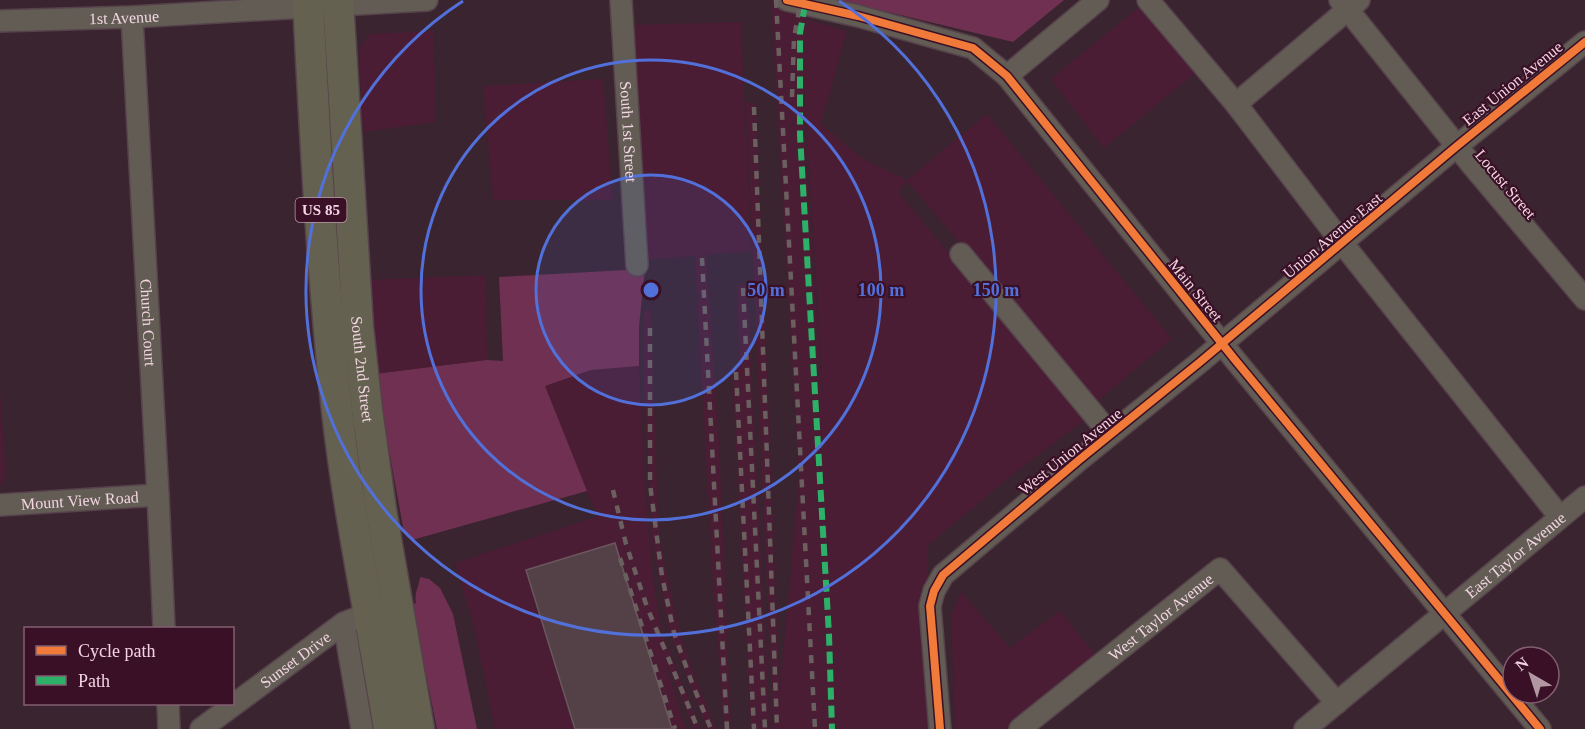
<svg xmlns="http://www.w3.org/2000/svg" width="1585" height="729" font-family="'Times New Roman',serif">
<rect width="100%" height="100%" fill="#3a242f"/>
<g fill="#4a1d35" fill-rule="evenodd">
<path d="M 771,0 L 807,0 L 805,19 L 847,31 L 821,124 L 843,143 L 865,160 L 907,180 L 987,114 L 1172,339 L 1096,402 L 907,181 L 898,192 L 1006,323 L 1083,421 L 1017,471 L 927,546 L 935,729 L 773,729 L 746,102 L 756,104 L 780,690 L 799,479 ZM 804,87 L 823,391 L 822,392 L 807,166 Z"/>
<path d="M 1143,4 L 1199,70 L 1104,148 L 1051,79 Z"/>
<path d="M 741,22 L 751,251 L 706,255 L 719,443 L 731,729 L 724,729 L 713,582 L 695,256 L 647,260 L 634,25 Z"/>
<path d="M 434,31 L 435,122 L 363,132 L 359,48 L 370,34 Z"/>
<path d="M 603,79 L 613,200 L 493,200 L 483,86 Z"/>
<path d="M 486,275 L 487,360 L 375,374 L 370,280 Z"/>
<path d="M 737,284 L 747,286 L 770,729 L 751,729 L 732,368 L 740,369 Z"/>
<path d="M 644,310 L 651,310 L 657,489 L 660,541 L 679,631 L 696,680 L 716,729 L 707,729 L 669,630 L 652,539 L 644,393 Z"/>
<path d="M 639,366 L 645,487 L 653,576 L 662,633 L 701,729 L 694,729 L 667,665 L 668,673 L 686,729 L 495,729 L 474,627 L 455,563 L 599,516 L 586,491 L 545,386 L 591,370 Z"/>
<path d="M 0,391 L 6,475 L 0,486 Z"/>
<path d="M 961,592 L 1010,648 L 1060,611 L 1099,659 L 1011,729 L 955,729 L 951,615 Z"/>
</g>
<g fill="#703051">
<path d="M 838,0 L 1064,0 L 1013,42 Z"/>
<path d="M 645,269 L 639,326 L 639,366 L 591,370 L 545,386 L 587,491 L 412,540 L 407,537 L 404,532 L 375,374 L 487,360 L 503,361 L 499,277 Z"/>
<path d="M 420,577 L 429,579 L 440,588 L 453,614 L 477,729 L 437,729 L 412,605 L 416,603 C 414,592 419,587 420,577 Z"/>
</g>
<path fill="#544047" stroke="#6b575d" stroke-width="1.5" d="M 615,543 L 672,729 L 575,729 L 526,570 Z"/>
<g fill="none" stroke-linecap="round" stroke-linejoin="round">
<defs>
<g id="minor">
<path id="s1" d="M 621,0 L 637,265"/>
<path d="M 787,0 L 858,16 L 973,48 L 1007,76 L 1236,361 L 1540,729"/>
<path d="M 1148,0 L 1236,104 L 1343,244 L 1560,517"/>
<path d="M 1340,0 L 1472,165 L 1585,299"/>
<path id="s2" d="M 132,17 L 158,495 L 164,628"/>
<path id="s3" d="M 0,21 L 132,17 L 427,0"/>
<path d="M 1007,76 L 1098,0"/>
<path d="M 1236,104 L 1359,0"/>
<path d="M 961,254 L 1110,434"/>
<path id="s4" d="M 0,505 L 158,495"/>
<path d="M 344,623 L 362,729"/>
<path d="M 168,704 L 169,729"/>
<path id="s5" d="M 201,729 L 344,623 L 380,609"/>
<path d="M 940,729 L 930,606 L 934,591 L 943,575 L 1079,460 L 1200,362 L 1457,146 L 1585,42"/>
<path id="s6" d="M 1020,729 L 1220,569 L 1337,703"/>
<path id="s7" d="M 1305,729 L 1585,497"/>
</g>
<g id="highway">
<path d="M 308,0 C 315,137 322,275 337,411 C 349,518 372,623 389,729"/>
<path id="s8" d="M 338,0 L 358,327 L 367,410 L 381,510 L 419,729"/>
</g>
</defs>
<use href="#minor" stroke="#56424b" stroke-width="24"/>
<use href="#highway" stroke="#56424b" stroke-width="33"/>
<use href="#minor" stroke="#625c55" stroke-width="21"/>
<use href="#highway" stroke="#646150" stroke-width="30"/>
<g stroke="#6a605f" stroke-width="4.5" stroke-dasharray="8 8" stroke-linecap="butt">
<path d="M 776,0 L 815,729"/>
<path d="M 792,97 L 794,38 L 801,0"/>
<path d="M 754,107 L 777,729"/>
<path d="M 702,258 L 727,729"/>
<path d="M 743,288 L 765,729"/>
<path d="M 650,328 L 650,484 L 662,576 L 674,633 L 692,683 L 711,729"/>
<path d="M 736,372 L 754,729"/>
<path d="M 613,490 L 626,544 L 647,607 L 698,729"/>
<path d="M 620,558 L 675,729"/>
</g>
<path stroke="#2db169" stroke-width="6" stroke-dasharray="12 6" stroke-linecap="butt" d="M 805,5 L 800,33 L 800,135 L 829,635 L 832,729"/>
<defs>
<g id="cycleway">
<path d="M 787,0 L 858,16 L 973,48 L 1007,76 L 1236,361 L 1540,729"/>
<path d="M 940,729 L 930,606 L 934,591 L 943,575 L 1079,460 L 1200,362 L 1457,146 L 1585,42"/>
</g>
</defs>
<use href="#cycleway" stroke="#391026" stroke-width="11"/>
<use href="#cycleway" stroke="#f17a3a" stroke-width="8"/>
</g>
<circle cx="651" cy="290" r="115" fill="#5270da" fill-opacity=".12"/>
<g fill="none" stroke="#5270da" stroke-width="3">
<circle cx="651" cy="290" r="115"/>
<circle cx="651" cy="290" r="230"/>
<path d="M839 1A345 345 0 1 1 463 1"/>
</g>
<g text-anchor="middle" stroke-width="4.5" stroke-linejoin="round" paint-order="stroke">
<rect fill="#391026" stroke="#ba9aa9" stroke-width="1.5" x="295.5" y="198" width="51" height="24" rx="4.5"/>
<g font-size="15" font-weight="bold" fill="#f2d5e1">
<text x="321" y="215">US 85</text>
</g>
<g font-size="16" fill="#f2d5e1" stroke="#391026">
<text dy="6" stroke="none"><textPath href="#s3" startOffset="124">1st Avenue</textPath></text>
<text transform="translate(1512 83) rotate(-39)" y="6">East Union Avenue</text>
<text dy="6" stroke="none"><textPath href="#s1" startOffset="132">South 1st Street</textPath></text>
<text transform="translate(1506 184) rotate(50)" y="6">Locust Street</text>
<text transform="translate(1332 235) rotate(-40)" y="6">Union Avenue East</text>
<text transform="translate(1196 290) rotate(51)" y="6">Main Street</text>
<text dy="6" stroke="none"><textPath href="#s2" startOffset="306">Church Court</textPath></text>
<text dy="6" stroke="none"><textPath href="#s8" startOffset="370">South 2nd Street</textPath></text>
<text transform="translate(1070 451) rotate(-39)" y="6">West Union Avenue</text>
<text dy="6" stroke="none"><textPath href="#s4" startOffset="80">Mount View Road</textPath></text>
<text dy="6" stroke="none"><textPath href="#s7" startOffset="273">East Taylor Avenue</textPath></text>
<text dy="6" stroke="none"><textPath href="#s6" startOffset="180">West Taylor Avenue</textPath></text>
<text dy="6" stroke="none"><textPath href="#s5" startOffset="117">Sunset Drive</textPath></text>
</g>
</g>
<circle cx="651" cy="290" r="9" fill="#5270da" stroke="#391026" stroke-width="3"/>
<g font-size="18" text-anchor="middle" font-weight="bold" fill="#5270da" stroke="#391026" stroke-width="4.5" stroke-linejoin="round" paint-order="stroke">
<text x="766" y="296">50 m</text>
<text x="881" y="296">100 m</text>
<text x="996" y="296">150 m</text>
</g>
<rect x="24" y="627" width="210" height="78" fill="#391026" stroke="#835f71" stroke-width="1.5"/>
<rect x="36" y="646" width="30" height="9" fill="#f17a3a" stroke="#835f71" stroke-width="1.5"/>
<text x="78" y="657" font-size="18" fill="#f2d5e1">Cycle path</text>
<rect x="36" y="676" width="30" height="9" fill="#2db169" stroke="#835f71" stroke-width="1.5"/>
<text x="78" y="687" font-size="18" fill="#f2d5e1">Path</text>
<g transform="translate(1531 675) rotate(321)"><circle r="28" fill="#391026" stroke="#835f71" stroke-width="1.5"/>
<path d="M0-4.5L10 22L0 15L-10 22Z" fill="#b297a3"/>
<text y="-9" font-size="16" font-weight="bold" text-anchor="middle" fill="#f2d5e1">N</text>
</g>
</svg>
